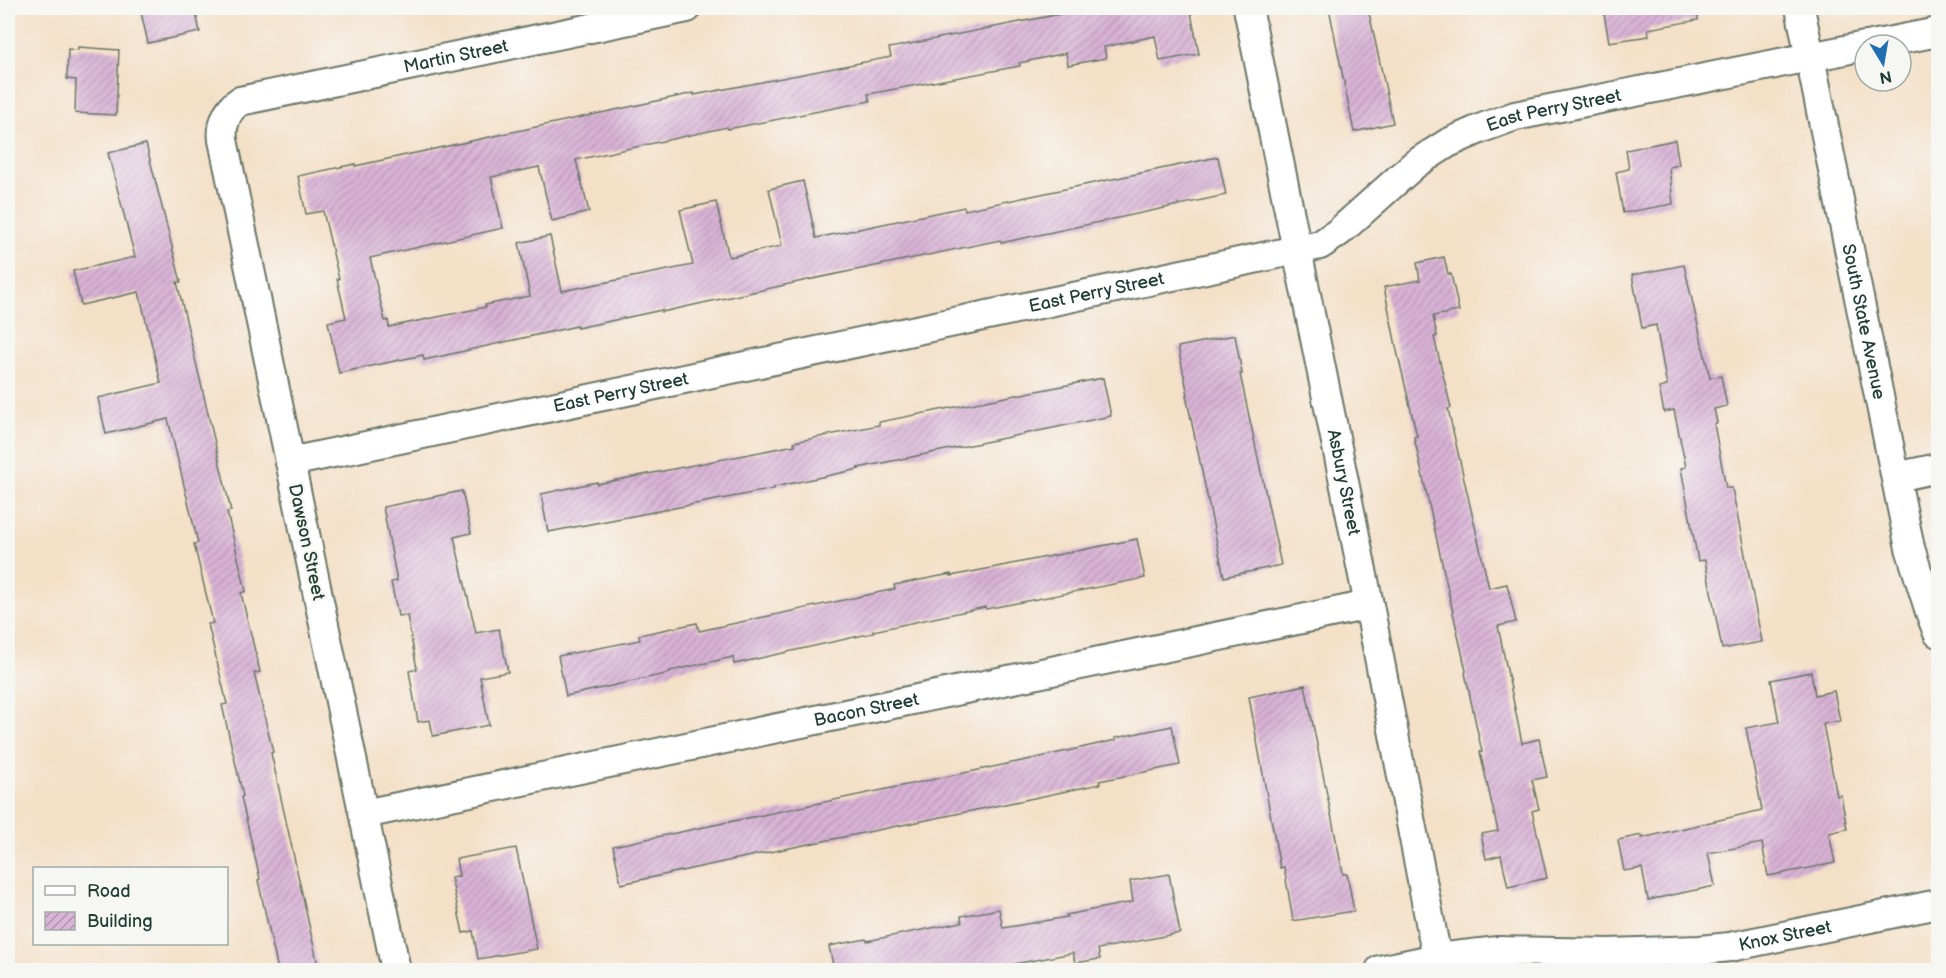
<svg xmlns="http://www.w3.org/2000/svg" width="1946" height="978" font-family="'Balsamiq Sans',sans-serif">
<defs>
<pattern id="building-hatch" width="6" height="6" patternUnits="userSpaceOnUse" patternTransform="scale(1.5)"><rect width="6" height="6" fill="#dab3d7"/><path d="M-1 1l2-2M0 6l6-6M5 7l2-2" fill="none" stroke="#b093af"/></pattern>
</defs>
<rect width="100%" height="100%" fill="#f6f6f2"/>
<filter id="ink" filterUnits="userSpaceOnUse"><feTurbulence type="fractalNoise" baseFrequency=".0167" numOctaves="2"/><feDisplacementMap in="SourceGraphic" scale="12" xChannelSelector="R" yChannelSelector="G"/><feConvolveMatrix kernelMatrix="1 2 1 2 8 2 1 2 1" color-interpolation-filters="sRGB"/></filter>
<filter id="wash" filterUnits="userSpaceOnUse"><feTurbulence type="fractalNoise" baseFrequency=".008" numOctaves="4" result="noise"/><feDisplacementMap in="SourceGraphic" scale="24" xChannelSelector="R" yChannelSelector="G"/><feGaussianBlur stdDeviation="1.35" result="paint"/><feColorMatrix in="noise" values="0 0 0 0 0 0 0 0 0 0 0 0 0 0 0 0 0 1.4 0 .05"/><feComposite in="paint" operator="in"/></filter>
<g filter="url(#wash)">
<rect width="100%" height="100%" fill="#f4e0c7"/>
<g id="blocks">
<g fill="url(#building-hatch)">
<path d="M 140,8 L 195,8 L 200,32 L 148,43 Z"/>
<path d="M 1090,8 L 1190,8 L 1199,54 L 1160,61 L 1155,36 L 1104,47 L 1106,58 L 1068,65 L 1066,53 L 1019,63 L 1020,66 L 868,94 L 870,101 L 728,129 L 727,127 L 576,160 L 589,212 L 552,221 L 539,167 L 491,177 L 503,228 L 370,258 L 385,321 L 388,320 L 389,327 L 486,307 L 485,305 L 530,296 L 519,243 L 550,236 L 562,291 L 693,265 L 680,210 L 716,202 L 729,257 L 782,246 L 769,189 L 803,181 L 816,238 L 964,207 L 965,210 L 1218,157 L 1226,195 L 1001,243 L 1000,240 L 803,281 L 662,312 L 662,310 L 577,328 L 577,326 L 424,360 L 423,355 L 339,373 L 328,322 L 346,318 L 337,279 L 339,279 L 323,211 L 306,214 L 298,176 L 355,164 L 355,166 L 694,93 L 694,95 L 891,57 L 889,48 Z"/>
<path d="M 1329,8 L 1368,8 L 1393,123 L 1354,132 Z"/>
<path d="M 1603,8 L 1697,8 L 1698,20 L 1648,29 L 1649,36 L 1609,42 Z"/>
<path d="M 78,47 L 119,50 L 116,115 L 75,113 L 76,80 L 67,79 L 68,49 L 78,50 Z"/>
<path d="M 1675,140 L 1679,165 L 1669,167 L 1673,204 L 1623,213 L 1616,172 L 1629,169 L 1626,150 Z"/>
<path d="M 146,144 L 181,282 L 177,282 L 231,511 L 227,512 L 246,591 L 241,593 L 260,672 L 254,673 L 273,752 L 271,753 L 319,970 L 278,970 L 258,880 L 260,879 L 241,797 L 243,796 L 222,705 L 227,704 L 208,624 L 213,623 L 194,544 L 198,543 L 168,419 L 106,434 L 98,398 L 161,383 L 139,292 L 81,305 L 73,271 L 135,257 L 108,153 Z"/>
<path d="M 1444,257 L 1448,274 L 1451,274 L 1459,311 L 1433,316 L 1437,336 L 1434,337 L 1451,408 L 1448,409 L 1489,588 L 1507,584 L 1516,622 L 1498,626 L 1522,743 L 1539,739 L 1547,777 L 1532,780 L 1539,809 L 1532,811 L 1547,878 L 1508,887 L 1501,855 L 1486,859 L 1481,834 L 1498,831 L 1480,752 L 1482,752 L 1465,673 L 1466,671 L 1414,437 L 1417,436 L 1397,351 L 1384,287 L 1420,280 L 1417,263 Z"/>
<path d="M 1684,265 L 1710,378 L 1721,376 L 1727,406 L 1714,409 L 1717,423 L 1714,424 L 1726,488 L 1732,488 L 1762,642 L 1722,649 L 1705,560 L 1698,561 L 1681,468 L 1686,467 L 1674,410 L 1664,412 L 1659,388 L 1667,386 L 1656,325 L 1642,328 L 1632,275 Z"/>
<path d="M 1235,335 L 1242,374 L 1240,374 L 1281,565 L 1224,577 L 1186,395 L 1188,395 L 1178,347 Z"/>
<path d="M 1103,378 L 1111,416 L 858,468 L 859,469 L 774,487 L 774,489 L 548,532 L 541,494 L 597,482 L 597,484 L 795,445 L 794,442 L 879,425 L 879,422 Z"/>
<path d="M 462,491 L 471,533 L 454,537 L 476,633 L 499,629 L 508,672 L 480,677 L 489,725 L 433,736 L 430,720 L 418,722 L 409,671 L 417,669 L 407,615 L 398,616 L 391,582 L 397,581 L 383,507 Z"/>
<path d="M 1137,539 L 1145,578 L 986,609 L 985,607 L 873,631 L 873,633 L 734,664 L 733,657 L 670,671 L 670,673 L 566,696 L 558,656 L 640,640 L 639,635 L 697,623 L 699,631 L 895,589 L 894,585 L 951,574 L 951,576 Z"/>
<path d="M 1811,672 L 1815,695 L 1834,691 L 1840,721 L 1823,724 L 1837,796 L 1841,795 L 1847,829 L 1829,833 L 1835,863 L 1768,876 L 1762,843 L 1708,853 L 1715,886 L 1648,900 L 1642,868 L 1624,871 L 1618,840 L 1642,835 L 1642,838 L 1762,810 L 1746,728 L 1779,722 L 1771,680 Z"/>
<path d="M 1305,685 L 1343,874 L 1347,874 L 1354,911 L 1293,921 L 1284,867 L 1280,868 L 1249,697 Z"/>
<path d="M 1172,726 L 1180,765 L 1099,781 L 1100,784 L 1015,802 L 760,854 L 621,884 L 613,846 L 1036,758 L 1116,740 L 1115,738 Z"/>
<path d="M 516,848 L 537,949 L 478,959 L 473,931 L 463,933 L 451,877 L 459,876 L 456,859 Z"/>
<path d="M 1169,874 L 1180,933 L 1098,949 L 1100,959 L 1075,963 L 1073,953 L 1009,965 L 1010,970 L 834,970 L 829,946 L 866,939 L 867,941 L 962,922 L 961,916 L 999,909 L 1003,928 L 1067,917 L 1066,915 L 1133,902 L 1130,881 Z"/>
</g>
</g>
</g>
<g filter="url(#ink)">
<use href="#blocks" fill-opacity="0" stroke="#6a7667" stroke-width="1.5"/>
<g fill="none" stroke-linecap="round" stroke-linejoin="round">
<defs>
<g id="minor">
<path id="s1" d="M 1248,8 L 1369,605 L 1437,958"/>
<path id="s2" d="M 1800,8 L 1910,548 L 1930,612 L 1938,633"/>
<path d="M 1872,45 L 1938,32"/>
<path id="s3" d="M 290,462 L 1320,245 L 1339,232 L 1415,164 L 1448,143 L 1482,128 L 1515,116 L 1865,46"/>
<path d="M 1896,477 L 1938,468"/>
<path id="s4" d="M 364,814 L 1369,605"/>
<path id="s5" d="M 396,970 L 223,140 C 221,125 227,109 240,101 L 687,8"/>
<path id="s6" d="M 1380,970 L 1437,958 L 1498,951 L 1609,953 L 1700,950 L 1730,947 L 1938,904"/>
</g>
</defs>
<use href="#minor" stroke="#6a7667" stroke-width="32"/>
<use href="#minor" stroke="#fff" stroke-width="28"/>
</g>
</g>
<g text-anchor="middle" stroke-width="4.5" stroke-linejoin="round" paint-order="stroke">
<g font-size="18" fill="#1f3d34" stroke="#f6f6f2">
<text dy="6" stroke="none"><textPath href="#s5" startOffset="1113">Martin Street</textPath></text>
<text dy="6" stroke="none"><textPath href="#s3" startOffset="1328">East Perry Street</textPath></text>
<text dy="6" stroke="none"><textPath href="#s3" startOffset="824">East Perry Street</textPath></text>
<text dy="6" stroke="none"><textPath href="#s2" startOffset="320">South State Avenue</textPath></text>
<text dy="6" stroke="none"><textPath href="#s3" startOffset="338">East Perry Street</textPath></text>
<text dy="6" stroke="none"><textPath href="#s1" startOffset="484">Asbury Street</textPath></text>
<text transform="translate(307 542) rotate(78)" y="6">Dawson Street</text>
<text dy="6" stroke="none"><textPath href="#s4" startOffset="513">Bacon Street</textPath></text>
<text dy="6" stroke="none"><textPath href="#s6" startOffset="408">Knox Street</textPath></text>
</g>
</g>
<rect width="1946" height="978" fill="none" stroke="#f6f6f2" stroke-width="30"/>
<rect x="33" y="867" width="195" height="78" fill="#f6f6f2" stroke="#a0aca6" stroke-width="1.5"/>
<rect x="45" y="886" width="30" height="9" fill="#ffffff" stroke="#a0aca6" stroke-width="1.5"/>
<text x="87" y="897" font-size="18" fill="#1f3d34">Road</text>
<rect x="45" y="912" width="30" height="18" fill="url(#building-hatch)" stroke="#a0aca6" stroke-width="1.5"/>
<text x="87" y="927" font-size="18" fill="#1f3d34">Building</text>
<g transform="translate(1883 63) rotate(169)"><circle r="28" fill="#f6f6f2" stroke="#a0aca6" stroke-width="1.5"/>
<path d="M0-4.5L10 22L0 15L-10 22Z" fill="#1f6fb2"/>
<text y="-9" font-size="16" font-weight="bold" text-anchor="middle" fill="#1f3d34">N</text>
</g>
</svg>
